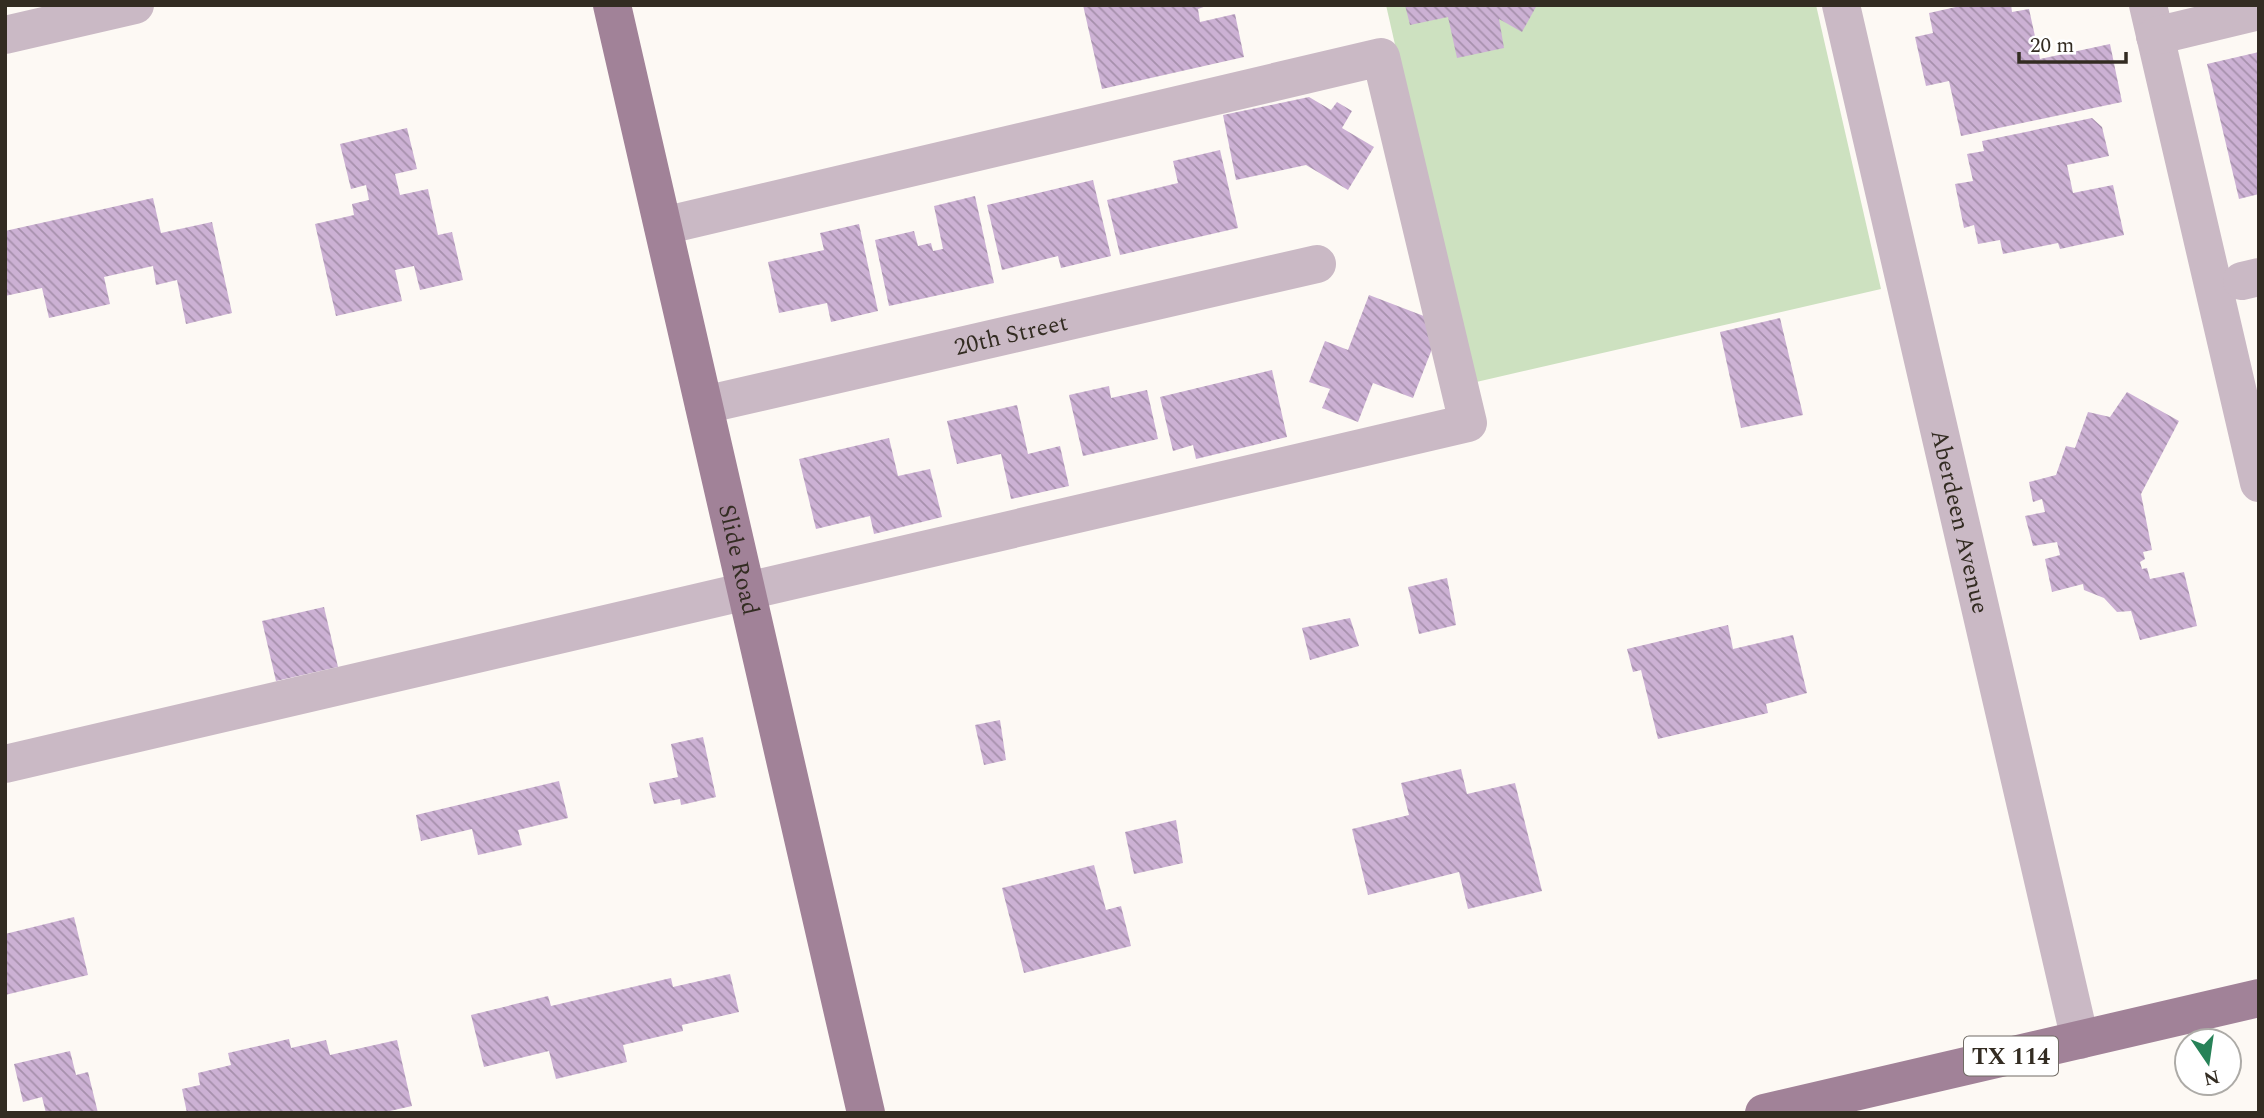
<svg xmlns="http://www.w3.org/2000/svg" width="2264" height="1118" font-family="Spectral,serif">
<defs>
<pattern id="building-back-hatch" width="6" height="6" patternUnits="userSpaceOnUse" patternTransform="scale(1.75)"><rect width="6" height="6" fill="#ccb1d4"/><path d="M-1 5l2 2M0 0l6 6M5-1l2 2" fill="none" stroke="#a690ac"/></pattern>
</defs>
<rect width="100%" height="100%" fill="#fdf9f4"/>
<path fill="#cde1c0" d="M 1386,5 L 1816,5 L 1881,289 L 1472,383 Z"/>
<g fill="url(#building-back-hatch)">
<path d="M 1083,5 L 1209,5 L 1198,9 L 1200,22 L 1235,14 L 1244,57 L 1102,89 Z"/>
<path d="M 1405,5 L 1537,5 L 1522,32 L 1499,19 L 1504,48 L 1457,58 L 1448,17 L 1410,25 Z"/>
<path d="M 1965,5 L 2011,5 L 2012,12 L 2029,9 L 2040,59 L 2110,44 L 2122,102 L 1961,136 L 1949,81 L 1926,86 L 1915,37 L 1933,33 L 1929,13 Z"/>
<path d="M 2259,52 L 2259,194 L 2239,199 L 2207,64 Z"/>
<path d="M 1309,97 L 1331,110 L 1337,102 L 1352,111 L 1342,128 L 1374,147 L 1348,190 L 1306,165 L 1236,180 L 1223,115 Z"/>
<path d="M 2092,118 L 2102,127 L 2109,156 L 2067,165 L 2073,193 L 2113,185 L 2124,235 L 2060,249 L 2058,243 L 2003,254 L 2000,240 L 1978,244 L 1974,225 L 1964,228 L 1955,184 L 1973,181 L 1967,154 L 1984,151 L 1982,141 Z"/>
<path d="M 407,128 L 417,169 L 395,174 L 400,195 L 428,189 L 438,235 L 452,232 L 463,280 L 420,290 L 414,266 L 395,270 L 402,301 L 336,316 L 315,224 L 354,215 L 352,204 L 369,200 L 366,185 L 351,189 L 340,144 Z"/>
<path d="M 1220,150 L 1238,228 L 1120,255 L 1107,200 L 1178,183 L 1173,161 Z"/>
<path d="M 1093,180 L 1111,256 L 1061,268 L 1058,256 L 1002,270 L 987,205 Z"/>
<path d="M 975,196 L 994,283 L 889,306 L 875,240 L 914,231 L 918,246 L 931,243 L 933,251 L 943,249 L 934,206 Z"/>
<path d="M 153,198 L 161,233 L 212,222 L 232,313 L 186,324 L 177,280 L 156,285 L 153,266 L 104,277 L 110,304 L 49,318 L 42,288 L 5,296 L 5,231 Z"/>
<path d="M 859,224 L 878,311 L 831,322 L 827,303 L 779,313 L 768,262 L 824,250 L 820,233 Z"/>
<path d="M 1369,295 L 1442,323 L 1413,398 L 1373,383 L 1358,422 L 1322,408 L 1330,389 L 1309,382 L 1325,341 L 1348,350 Z"/>
<path d="M 1780,318 L 1803,415 L 1741,428 L 1720,332 Z"/>
<path d="M 1272,370 L 1287,437 L 1196,459 L 1193,445 L 1173,451 L 1160,397 Z"/>
<path d="M 1109,386 L 1111,398 L 1147,390 L 1158,439 L 1083,456 L 1069,395 Z"/>
<path d="M 2127,392 L 2179,421 L 2141,494 L 2152,550 L 2143,552 L 2145,559 L 2140,562 L 2142,569 L 2147,568 L 2150,579 L 2184,572 L 2197,626 L 2140,640 L 2131,611 L 2117,612 L 2104,598 L 2084,590 L 2083,584 L 2052,592 L 2045,559 L 2060,555 L 2057,542 L 2033,546 L 2025,516 L 2045,512 L 2042,499 L 2033,502 L 2029,482 L 2056,475 L 2066,446 L 2075,448 L 2088,412 L 2110,417 Z"/>
<path d="M 1017,405 L 1028,454 L 1060,446 L 1069,486 L 1011,499 L 1001,454 L 957,464 L 947,421 Z"/>
<path d="M 889,438 L 898,476 L 930,469 L 942,517 L 874,534 L 870,516 L 816,529 L 799,459 Z"/>
<path d="M 1447,578 L 1456,625 L 1419,634 L 1408,587 Z"/>
<path d="M 324,607 L 338,667 L 276,681 L 262,621 Z"/>
<path d="M 1350,618 L 1359,646 L 1310,660 L 1302,628 Z"/>
<path d="M 1728,625 L 1733,649 L 1793,635 L 1807,693 L 1766,704 L 1768,713 L 1658,739 L 1641,670 L 1633,672 L 1627,649 Z"/>
<path d="M 1000,720 L 1006,760 L 984,765 L 975,725 Z"/>
<path d="M 703,737 L 716,797 L 681,805 L 680,799 L 654,804 L 649,783 L 678,777 L 671,744 Z"/>
<path d="M 1461,769 L 1467,794 L 1515,783 L 1542,891 L 1468,909 L 1459,872 L 1368,895 L 1352,829 L 1409,815 L 1401,783 Z"/>
<path d="M 559,781 L 568,818 L 518,830 L 522,845 L 478,855 L 472,829 L 421,841 L 416,815 Z"/>
<path d="M 1176,820 L 1183,863 L 1134,874 L 1125,832 Z"/>
<path d="M 1094,865 L 1106,910 L 1121,906 L 1131,946 L 1024,973 L 1002,888 Z"/>
<path d="M 74,917 L 88,975 L 5,995 L 5,934 Z"/>
<path d="M 730,974 L 739,1012 L 682,1025 L 683,1031 L 623,1045 L 627,1062 L 556,1079 L 549,1051 L 484,1067 L 471,1015 L 548,996 L 551,1006 L 671,978 L 673,987 Z"/>
<path d="M 289,1039 L 291,1048 L 326,1040 L 330,1055 L 397,1040 L 412,1106 L 381,1113 L 187,1113 L 182,1089 L 200,1085 L 198,1073 L 231,1065 L 228,1053 Z"/>
<path d="M 70,1051 L 76,1075 L 88,1072 L 98,1113 L 46,1113 L 42,1097 L 23,1102 L 14,1064 Z"/>
</g>
<g fill="none" stroke-linecap="round" stroke-linejoin="round">
<g stroke="#cab9c5" stroke-width="38">
<path id="s1" d="M 1841,5 L 2080,1040"/>
<path d="M 2148,5 L 2259,483"/>
<path d="M 5,35 L 135,5"/>
<path d="M 2155,36 L 2259,11"/>
<path d="M 2242,281 L 2259,277"/>
<path id="s2" d="M 704,405 L 1317,264"/>
<path d="M 5,764 L 1468,423 L 1381,57 L 663,226"/>
</g>
<g stroke="#a18298" stroke-width="38">
<path id="s3" d="M 612,5 L 866,1113"/>
<path d="M 1764,1113 L 2259,998"/>
</g>
</g>
<g text-anchor="middle" stroke-width="5" stroke-linejoin="round" paint-order="stroke">
<rect fill="#fff" stroke="#706b64" stroke-width="2" x="1964" y="1036.5" width="94" height="39" rx="5"/>
<g font-size="23" font-weight="bold" fill="#332c22">
<text x="2011" y="1064">TX 114</text>
</g>
<g font-size="24" fill="#332c22" stroke="#fff">
<text dy="8" stroke="none"><textPath href="#s2" startOffset="315">20th Street</textPath></text>
<text dy="8" stroke="none"><textPath href="#s1" startOffset="530">Aberdeen Avenue</textPath></text>
<text dy="8" stroke="none"><textPath href="#s3" startOffset="569">Slide Road</textPath></text>
</g>
</g>
<rect width="2264" height="1118" fill="none" stroke="#332c22" stroke-width="14"/>
<g transform="translate(2208 1062) rotate(167)"><circle r="33" fill="#ffffff" stroke="#adaba7" stroke-width="2"/>
<path d="M0-5L12 26L0 18L-12 26Z" fill="#278258"/>
<text y="-10" font-size="19" font-weight="bold" text-anchor="middle" fill="#332c22">N</text>
</g>
<path d="M2019 52v10h107v-10" fill="none" stroke="#332c22" stroke-width="3.5"/>
<text x="2030" y="52" font-size="21" fill="#332c22" stroke="#ffffff" stroke-width="5" paint-order="stroke">20 m</text>
</svg>
